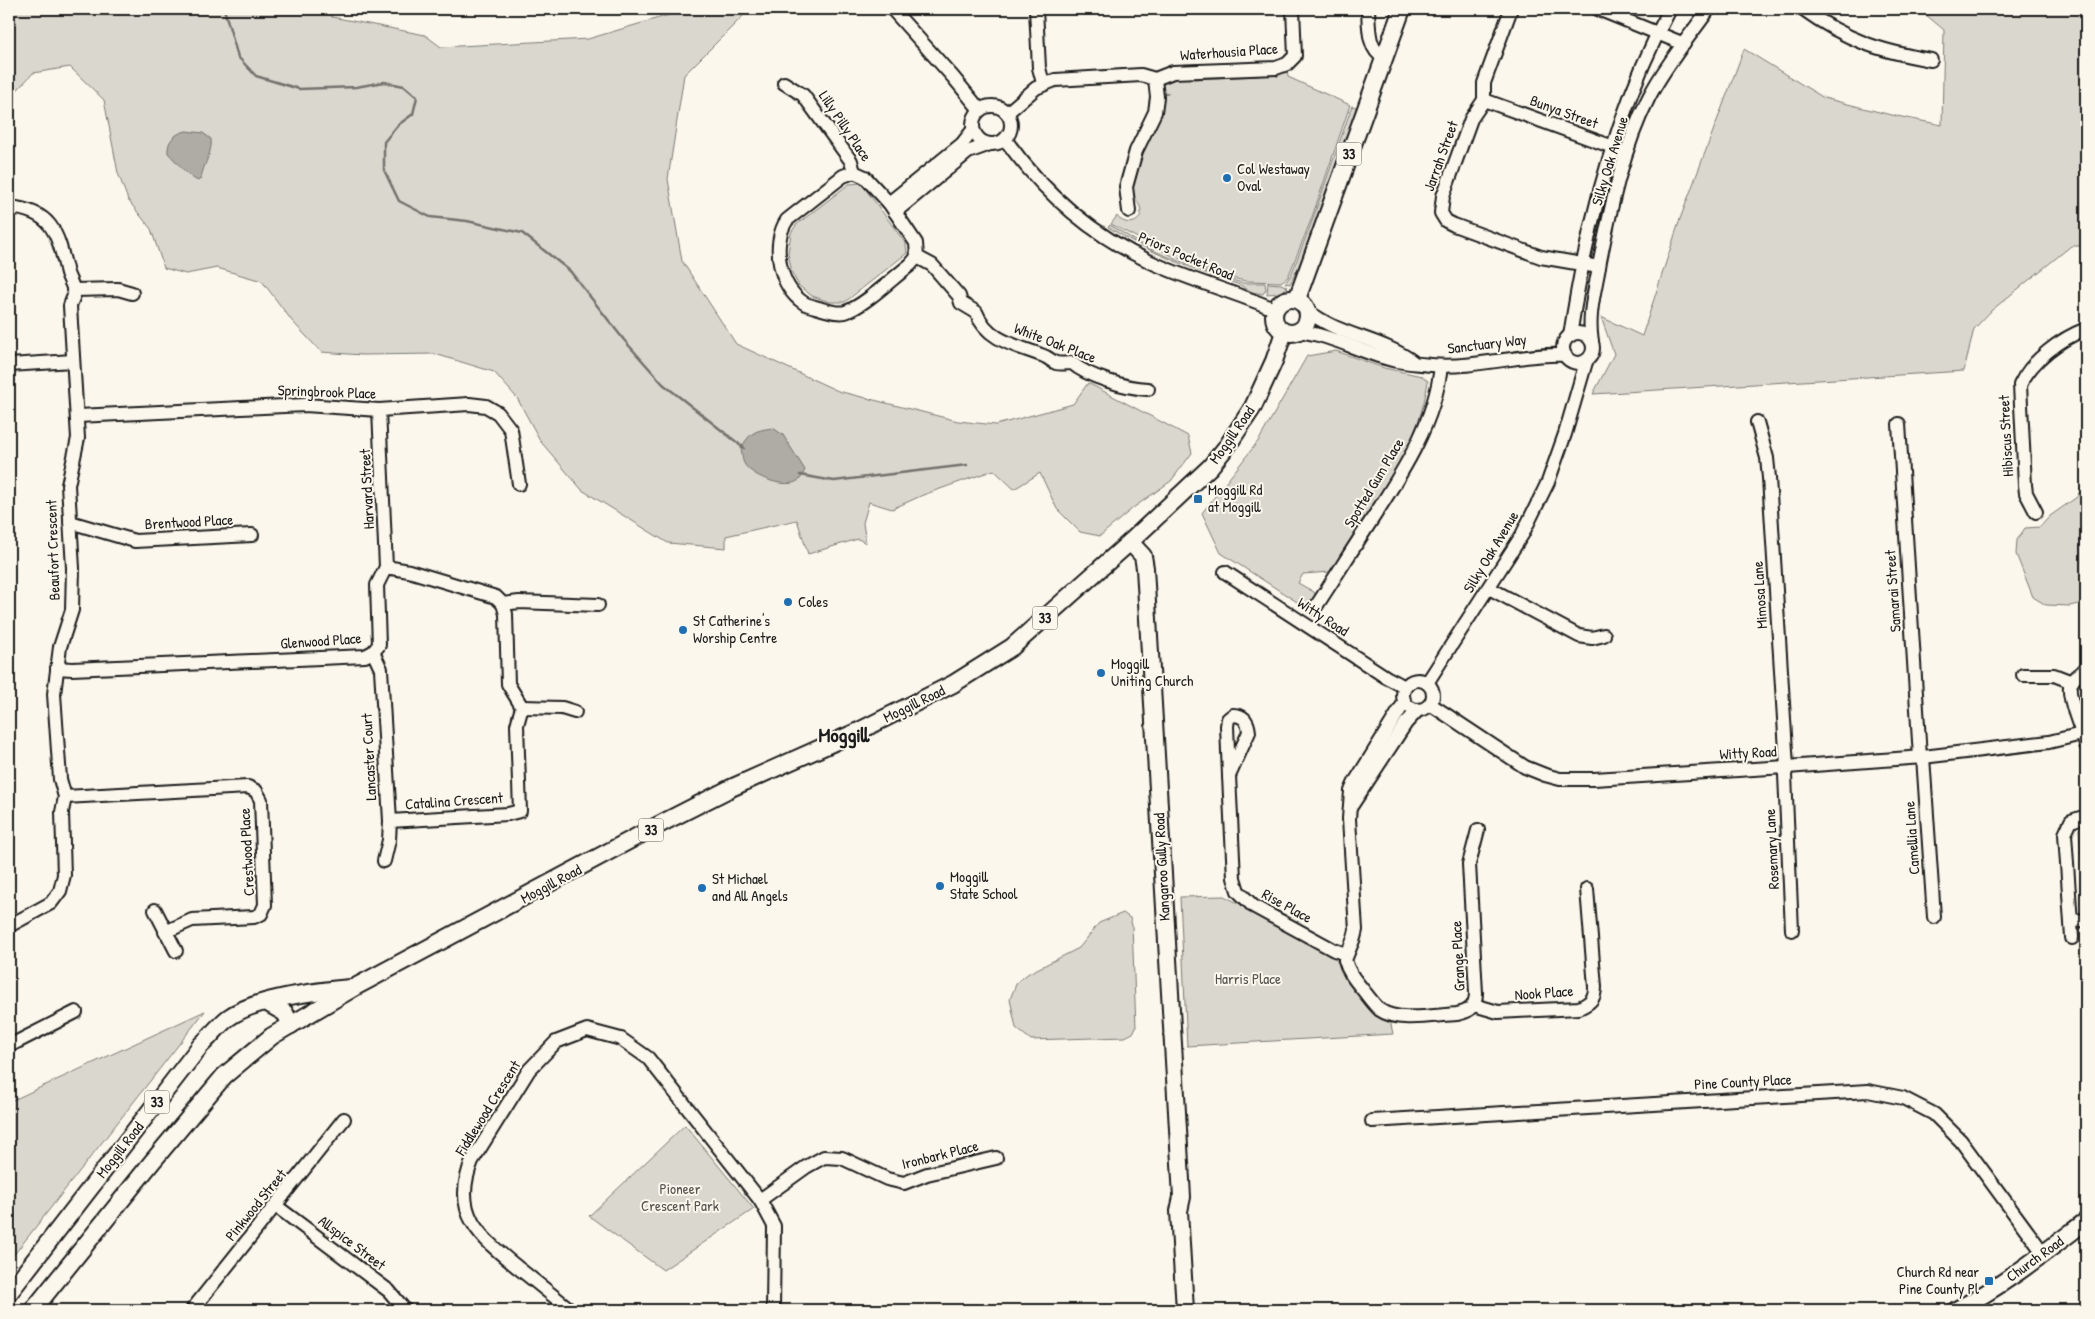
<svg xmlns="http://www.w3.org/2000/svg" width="2095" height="1319" font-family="'Patrick Hand',sans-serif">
<rect width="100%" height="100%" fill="#fbf7ec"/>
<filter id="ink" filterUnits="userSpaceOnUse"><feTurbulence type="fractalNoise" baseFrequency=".02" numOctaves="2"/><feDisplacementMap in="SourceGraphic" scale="10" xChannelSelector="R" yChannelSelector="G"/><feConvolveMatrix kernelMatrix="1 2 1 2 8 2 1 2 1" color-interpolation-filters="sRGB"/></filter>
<g filter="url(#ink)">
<g fill="#dad7ce" stroke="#7b7a75">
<path d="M 9,9 L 326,9 L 332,17 L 425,35 L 441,47 L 588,39 L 689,9 L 739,9 L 746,13 L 684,75 L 668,179 L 682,261 L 736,344 L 838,391 L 958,421 L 996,425 L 1073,404 L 1088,383 L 1188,436 L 1192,453 L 1171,481 L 1133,508 L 1100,536 L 1080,532 L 1057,509 L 1040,473 L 1014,489 L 994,470 L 923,495 L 892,509 L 869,502 L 863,523 L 866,543 L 858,539 L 808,554 L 797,520 L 726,536 L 726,548 L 668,543 L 582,490 L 541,442 L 517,398 L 494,372 L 435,354 L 362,355 L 321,352 L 292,321 L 262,281 L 217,268 L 186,274 L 164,268 L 151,229 L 128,200 L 118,173 L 104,100 L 70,67 L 33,73 L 9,99 Z"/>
<path d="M 1919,9 L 2086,9 L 2086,257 L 2083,246 L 2071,246 L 1992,310 L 1974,329 L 1964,371 L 1593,394 L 1614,354 L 1601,317 L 1642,336 L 1680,219 L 1744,49 L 1824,98 L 1887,114 L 1942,125 L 1944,30 Z"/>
<path d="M 1287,70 L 1288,77 L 1350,105 L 1311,220 L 1288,277 L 1281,282 L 1246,281 L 1231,278 L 1170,255 L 1111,224 L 1117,216 C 1123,225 1140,226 1141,212 C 1141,204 1133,197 1131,190 L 1162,94 L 1169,93 L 1162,92 L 1161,83 L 1165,78 L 1189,77 L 1194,79 L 1258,76 L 1264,72 L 1276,73 L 1277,77 L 1278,73 Z"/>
<path d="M 1352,106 L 1359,108 L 1303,258 L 1290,284 L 1285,283 L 1291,275 L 1311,224 Z"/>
<path d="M 861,183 L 906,244 L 907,253 L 845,302 L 830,302 L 812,296 L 799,286 L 792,273 L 788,253 L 791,233 L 796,225 L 849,184 Z"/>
<path d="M 1110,225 L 1146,247 L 1169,257 L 1231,280 L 1243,283 L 1265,283 L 1266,289 L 1263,294 L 1252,292 L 1240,285 C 1195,270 1149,253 1108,227 Z"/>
<path d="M 1268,283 L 1281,284 L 1288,287 L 1280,293 L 1267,294 Z"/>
<path d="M 1336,351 L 1384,368 L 1422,376 L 1428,381 C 1424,410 1414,437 1399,463 L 1330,572 L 1303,574 L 1298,583 L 1314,592 L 1316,596 L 1308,609 L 1221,553 L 1202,513 L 1259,440 L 1307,356 Z"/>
<path d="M 2086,467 L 2086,602 L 2070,606 L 2046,605 L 2033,597 L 2016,554 L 2017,540 L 2025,528 L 2040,527 L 2050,516 L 2077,497 L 2082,487 Z"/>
<path d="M 2086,823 L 2086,900 L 2084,901 L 2079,829 Z"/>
<path d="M 1224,896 L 1276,922 L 1334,957 L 1349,978 L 1390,1020 L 1393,1034 L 1187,1046 L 1180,897 Z"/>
<path d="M 1123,913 L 1130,918 L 1132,925 L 1136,1027 L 1133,1033 L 1125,1037 L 1031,1040 L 1016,1028 L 1010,999 L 1017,982 L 1029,973 L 1079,948 L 1099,923 Z"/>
<path d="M 205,1011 L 9,1261 L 9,1102 Z"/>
<path d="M 685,1125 L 754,1209 L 663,1270 L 589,1216 Z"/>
</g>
<g fill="#afaca5" stroke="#74726e">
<path d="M 186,131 L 203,133 L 211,139 C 213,152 203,165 201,178 L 198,181 C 188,177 176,161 168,153 C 167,141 174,134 186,131 Z"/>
<path d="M 773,428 L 783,435 L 805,470 C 803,473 802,478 799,480 C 787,490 753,477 745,465 C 742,461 742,454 741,449 C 749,433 755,430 773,428 Z"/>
</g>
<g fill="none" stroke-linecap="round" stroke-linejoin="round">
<g stroke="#74726e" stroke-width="2.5">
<path d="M 224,9 L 238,57 L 256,76 L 299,89 L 356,87 L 384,82 L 404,86 L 417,97 L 413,114 L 398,125 L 384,142 L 384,170 L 399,201 L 430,217 L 467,221 L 522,233 L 570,271 L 624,340 L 663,384 L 744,448"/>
<path d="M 800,475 L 834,481 L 967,465"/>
</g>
<defs>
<g id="minor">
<path d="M 892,9 L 953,77 L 980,110"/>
<path d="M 1036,9 L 1039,68 L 1043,83"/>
<path d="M 1368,9 C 1369,25 1367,49 1384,58"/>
<path d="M 1511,9 L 1484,83 L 1484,100 L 1471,119 L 1443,196 L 1441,213 L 1446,221 L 1454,225 L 1541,257 L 1599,267"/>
<path d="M 1598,9 L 1684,44"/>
<path d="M 1803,9 C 1846,40 1879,51 1931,60"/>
<path d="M 784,83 L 803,95 L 851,161 L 854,172 L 865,177 L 889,203 L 916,243 L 917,257 L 932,265 L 959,296 L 961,303 L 976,312 C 988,343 1021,346 1046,357 C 1050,359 1053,362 1056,363 C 1061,364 1067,363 1072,363 C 1088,377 1126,388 1148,389"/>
<path d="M 1484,100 L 1613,147 L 1617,149 L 1618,152"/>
<circle cx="992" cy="125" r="19"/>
<path d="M 1007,113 L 1036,88 L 1055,80 L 1141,75 L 1155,79 L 1173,72 L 1276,68 L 1287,64 L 1295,56 L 1293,9"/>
<path d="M 1005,139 C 1043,192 1093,236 1153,263 C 1192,281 1235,292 1274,309"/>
<path d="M 854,172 L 843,176 L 787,220 C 771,243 779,288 804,303 C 809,306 817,307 822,309 C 830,311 837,314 845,312 C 863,307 894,277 910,265 L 917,257"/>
<path d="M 889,203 L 962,144 L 973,130"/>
<path d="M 9,207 C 51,211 57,231 66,269 C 67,278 75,286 74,295 C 73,299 71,302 70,306 L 78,438 L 68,485 L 73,568 L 72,610 L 60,647 L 54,694 L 60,779 L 65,797 L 62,812 L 64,875 L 60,891 L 51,903 L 9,926"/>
<path d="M 1129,211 L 1126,187 L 1136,151 L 1155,112 L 1157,97 L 1155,79"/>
<path d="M 895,212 L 968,152 L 990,144"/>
<path d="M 73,290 L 118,289 L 132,293"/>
<path d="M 1308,311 C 1339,336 1380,338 1412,361"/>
<path d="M 1298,331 C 1333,335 1363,354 1397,361 C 1408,363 1420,364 1431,365 C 1477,369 1520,353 1565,355"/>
<circle cx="1578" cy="348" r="15"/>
<path d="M 1570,336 C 1587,223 1616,110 1670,9"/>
<path d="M 1592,341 C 1587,315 1596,287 1600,261 C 1611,206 1623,148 1649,97 C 1665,66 1689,37 1709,9"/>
<path d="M 9,365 L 73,361"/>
<path d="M 379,410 L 386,567"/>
<path d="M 78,416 L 305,405 L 379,410 L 469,404 L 486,406 L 498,413 L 511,430 L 519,484"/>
<path d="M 1757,422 L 1767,458 L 1769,478 L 1787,767 L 1785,775 L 1792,930"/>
<path d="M 1899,424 L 1920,757"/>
<path d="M 2036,512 L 2026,493 L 2025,485 L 2020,385 C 2032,360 2060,339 2086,329"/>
<path d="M 70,522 L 135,541 L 252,535"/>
<path d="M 1225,572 L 1386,677 L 1405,687"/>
<path d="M 1489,588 L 1579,636 L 1592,638 L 1604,635"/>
<path d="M 503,604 L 519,602 L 598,605"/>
<path d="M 1315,608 C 1334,579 1352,550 1371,521 C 1402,473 1435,423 1441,366"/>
<path d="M 373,652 L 381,669 L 390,821 L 389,840 L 384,861"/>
<path d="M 57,668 L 72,669 L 365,656 L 373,652 L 379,645 L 377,585 L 386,567 L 409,571 L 496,597 L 503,604 L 506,614 L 508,684 L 522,707 L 517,725 L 520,811 L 508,814 L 390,821"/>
<path d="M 2086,669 C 2080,673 2072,678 2070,686 C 2068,700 2082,731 2086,745"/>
<path d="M 2023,675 L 2054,675 L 2072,682"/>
<circle cx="1418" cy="695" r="15"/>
<path d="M 1427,683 L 1522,535 L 1548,482 L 1565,434 L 1586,362"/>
<path d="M 1404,703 L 1355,782 L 1351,791 L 1349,819 L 1356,930 L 1354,938 L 1345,960 C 1348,972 1355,980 1363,990 C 1368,996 1374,1005 1380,1010 C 1398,1023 1435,1015 1457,1014 C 1469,1012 1476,1006 1476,993 L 1469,864 L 1478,830"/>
<path d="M 1430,704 L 1525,767 L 1545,775 L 1560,779 L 1594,779 L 1787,767 L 1923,757 L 2049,742 L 2086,733"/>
<path d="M 522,707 L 562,708 L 575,712"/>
<path d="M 1233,715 C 1244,715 1248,722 1249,732 L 1229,776 L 1227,726 L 1228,719 Z"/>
<path d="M 1923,757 L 1934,917"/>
<path d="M 1229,776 L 1234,878 L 1238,891 L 1253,906 L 1334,950 L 1346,954"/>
<path d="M 65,797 L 248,787 L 256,791 L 261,800 L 265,905 L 261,914 L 254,917 L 192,920 L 165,932"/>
<path d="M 1350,808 L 1406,723 L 1418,710"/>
<path d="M 155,910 L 176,951"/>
<path d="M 2071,921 L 2086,920"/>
<path d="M 2072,938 L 2065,834 L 2071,821 L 2086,816"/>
<path d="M 1474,1005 L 1498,1012 L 1579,1008 C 1590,1003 1595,999 1595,987 L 1587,889"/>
<path d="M 9,1046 L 76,1012"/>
<path d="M 1372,1121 L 1868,1091 L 1903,1098 L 1934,1114 L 1961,1141 L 2044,1254"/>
<path d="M 760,1200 L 806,1167 L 824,1157 L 842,1158 L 887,1179 L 904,1183 L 927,1174 L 996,1158"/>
<path d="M 276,1206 L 389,1291 L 405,1310"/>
<path d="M 192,1310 L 344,1119"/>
<path d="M 571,1310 C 553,1296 535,1281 517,1267 C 479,1236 451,1213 472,1161 L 529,1070 L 556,1042 L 587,1030 L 621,1039 L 648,1058 L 760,1200 L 774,1226 L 773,1310"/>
</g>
<g id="major">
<circle cx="1291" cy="316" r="17"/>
<path d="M 1297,299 L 1402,9"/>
<path d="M 1130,542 L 1143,556 L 1145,568 L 1182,1197 L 1179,1211 L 1185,1310"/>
<path d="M 266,1002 L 285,1013 L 291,1025"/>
<path d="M 9,1293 L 201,1045 C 210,1037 218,1026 228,1018 C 255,998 317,991 351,988"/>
<path d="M 33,1310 L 152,1162 L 224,1076 L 272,1036 L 355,987 L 666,821 L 731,788 L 861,730 L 953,684 L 1012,647 L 1130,542 L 1210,467 L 1228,445 L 1253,407 L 1274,361 L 1284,332"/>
<path d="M 1956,1310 C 2003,1286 2044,1253 2086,1221"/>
</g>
</defs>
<use href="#minor" stroke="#1c1c1c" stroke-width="16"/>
<use href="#major" stroke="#1c1c1c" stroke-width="20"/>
<use href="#minor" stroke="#fbf7ec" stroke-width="12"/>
<use href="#major" stroke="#fbf7ec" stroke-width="16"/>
</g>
</g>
<g fill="#1f6fb2" stroke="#fbf7ec" stroke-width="2">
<circle cx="1227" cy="178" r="5"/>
<rect x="1193" y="494" width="10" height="10" rx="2.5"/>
<circle cx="788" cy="602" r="5"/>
<circle cx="683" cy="630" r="5"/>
<circle cx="1101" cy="673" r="5"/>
<circle cx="940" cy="886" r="5"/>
<circle cx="702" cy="888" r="5"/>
<rect x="1984" y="1276" width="10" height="10" rx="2.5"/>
</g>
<g text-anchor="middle" stroke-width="4" stroke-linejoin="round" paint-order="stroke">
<g fill="#fbf7ec" stroke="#5f5e5a" stroke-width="1">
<rect x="1336.5" y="142.5" width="25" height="23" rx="4"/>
<rect x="1032.5" y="606.5" width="25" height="23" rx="4"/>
<rect x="638.5" y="818.5" width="25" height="23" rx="4"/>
<rect x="144.5" y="1090.5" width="25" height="23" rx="4"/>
</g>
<g font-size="14" font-weight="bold" fill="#1c1c1c">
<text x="1349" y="159">33</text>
<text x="1045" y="623">33</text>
<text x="651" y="835">33</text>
<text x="157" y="1107">33</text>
</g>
<g font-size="15" fill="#1c1c1c" stroke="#fbf7ec">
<text transform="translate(1229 52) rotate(-4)" y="5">Waterhousia Place</text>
<text transform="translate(1564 112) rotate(20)" y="5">Bunya Street</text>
<text transform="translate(845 126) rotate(56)" y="5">Lilly Pilly Place</text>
<text transform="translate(1441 156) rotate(-70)" y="5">Jarrah Street</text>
<text transform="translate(1610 161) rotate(-73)" y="5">Silky Oak Avenue</text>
<text transform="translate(1186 256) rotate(23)" y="5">Priors Pocket Road</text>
<text transform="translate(1055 343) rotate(21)" y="5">White Oak Place</text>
<text transform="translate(1487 344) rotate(-7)" y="5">Sanctuary Way</text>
<text transform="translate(327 392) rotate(2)" y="5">Springbrook Place</text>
<text transform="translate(1232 435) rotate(-55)" y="5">Moggill Road</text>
<text transform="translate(2006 436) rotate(-93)" y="5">Hibiscus Street</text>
<text transform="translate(1374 483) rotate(-59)" y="5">Spotted Gum Place</text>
<text transform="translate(367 489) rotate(-93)" y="5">Harvard Street</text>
<text transform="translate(189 522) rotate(-3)" y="5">Brentwood Place</text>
<text transform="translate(53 550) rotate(-92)" y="5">Beaufort Crescent</text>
<text transform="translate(1491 552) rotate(-59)" y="5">Silky Oak Avenue</text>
<text transform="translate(1893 591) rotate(-94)" y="5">Samarai Street</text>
<text transform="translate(1760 595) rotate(-94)" y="5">Mimosa Lane</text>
<text transform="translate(1323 617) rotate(33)" y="5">Witty Road</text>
<text transform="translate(321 641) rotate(-4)" y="5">Glenwood Place</text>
<text transform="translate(914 704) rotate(-26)" y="5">Moggill Road</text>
<text transform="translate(1748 753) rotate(-3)" y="5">Witty Road</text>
<text transform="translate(369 757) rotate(-93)" y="5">Lancaster Court</text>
<text transform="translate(454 801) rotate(-4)" y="5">Catalina Crescent</text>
<text transform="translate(1912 838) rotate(-94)" y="5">Camellia Lane</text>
<text transform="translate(1772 849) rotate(-93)" y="5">Rosemary Lane</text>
<text transform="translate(247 852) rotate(-93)" y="5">Crestwood Place</text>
<text transform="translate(1162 867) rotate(-93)" y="5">Kangaroo Gully Road</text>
<text transform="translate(551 884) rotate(-28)" y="5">Moggill Road</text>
<text transform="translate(1287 906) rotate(29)" y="5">Rise Place</text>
<text transform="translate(1458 956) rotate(-93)" y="5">Grange Place</text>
<text transform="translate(1544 993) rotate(-4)" y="5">Nook Place</text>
<text transform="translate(1743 1082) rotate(-3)" y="5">Pine County Place</text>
<text transform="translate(488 1108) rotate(-58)" y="5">Fiddlewood Crescent</text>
<text transform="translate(120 1150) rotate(-52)" y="5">Moggill Road</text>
<text transform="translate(940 1155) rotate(-14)" y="5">Ironbark Place</text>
<text transform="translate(256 1205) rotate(-51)" y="5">Pinkwood Street</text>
<text transform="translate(352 1243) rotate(37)" y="5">Allspice Street</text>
<text transform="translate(2035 1259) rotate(-36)" y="5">Church Road</text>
</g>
<g font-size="15" fill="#1c1c1c" stroke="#fbf7ec" text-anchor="start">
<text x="1237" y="174">Col Westaway<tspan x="1237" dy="17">Oval</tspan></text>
<text x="1208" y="495">Moggill Rd<tspan x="1208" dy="17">at Moggill</tspan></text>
<text x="798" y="607">Coles</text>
<text x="693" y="626">St Catherine's<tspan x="693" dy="17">Worship Centre</tspan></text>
<text x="1111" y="669">Moggill<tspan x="1111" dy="17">Uniting Church</tspan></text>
<text x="950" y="882">Moggill<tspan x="950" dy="17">State School</tspan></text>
<text x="712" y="884">St Michael<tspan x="712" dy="17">and All Angels</tspan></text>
<text x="1979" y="1277" text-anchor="end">Church Rd near<tspan x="1979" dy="17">Pine County Pl</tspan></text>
</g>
<g font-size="15" fill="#555451" stroke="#fbf7ec">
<text x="1248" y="984">Harris Place</text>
<text x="680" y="1194">Pioneer<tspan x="680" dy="17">Crescent Park</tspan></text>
</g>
<g font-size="20" font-weight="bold" fill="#1c1c1c" stroke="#fbf7ec">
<text x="844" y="742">Moggill</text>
</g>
</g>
<rect width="2095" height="1319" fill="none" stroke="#fbf7ec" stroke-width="30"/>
<rect x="15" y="15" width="2065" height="1289" fill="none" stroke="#1c1c1c" stroke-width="2" filter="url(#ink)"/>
</svg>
